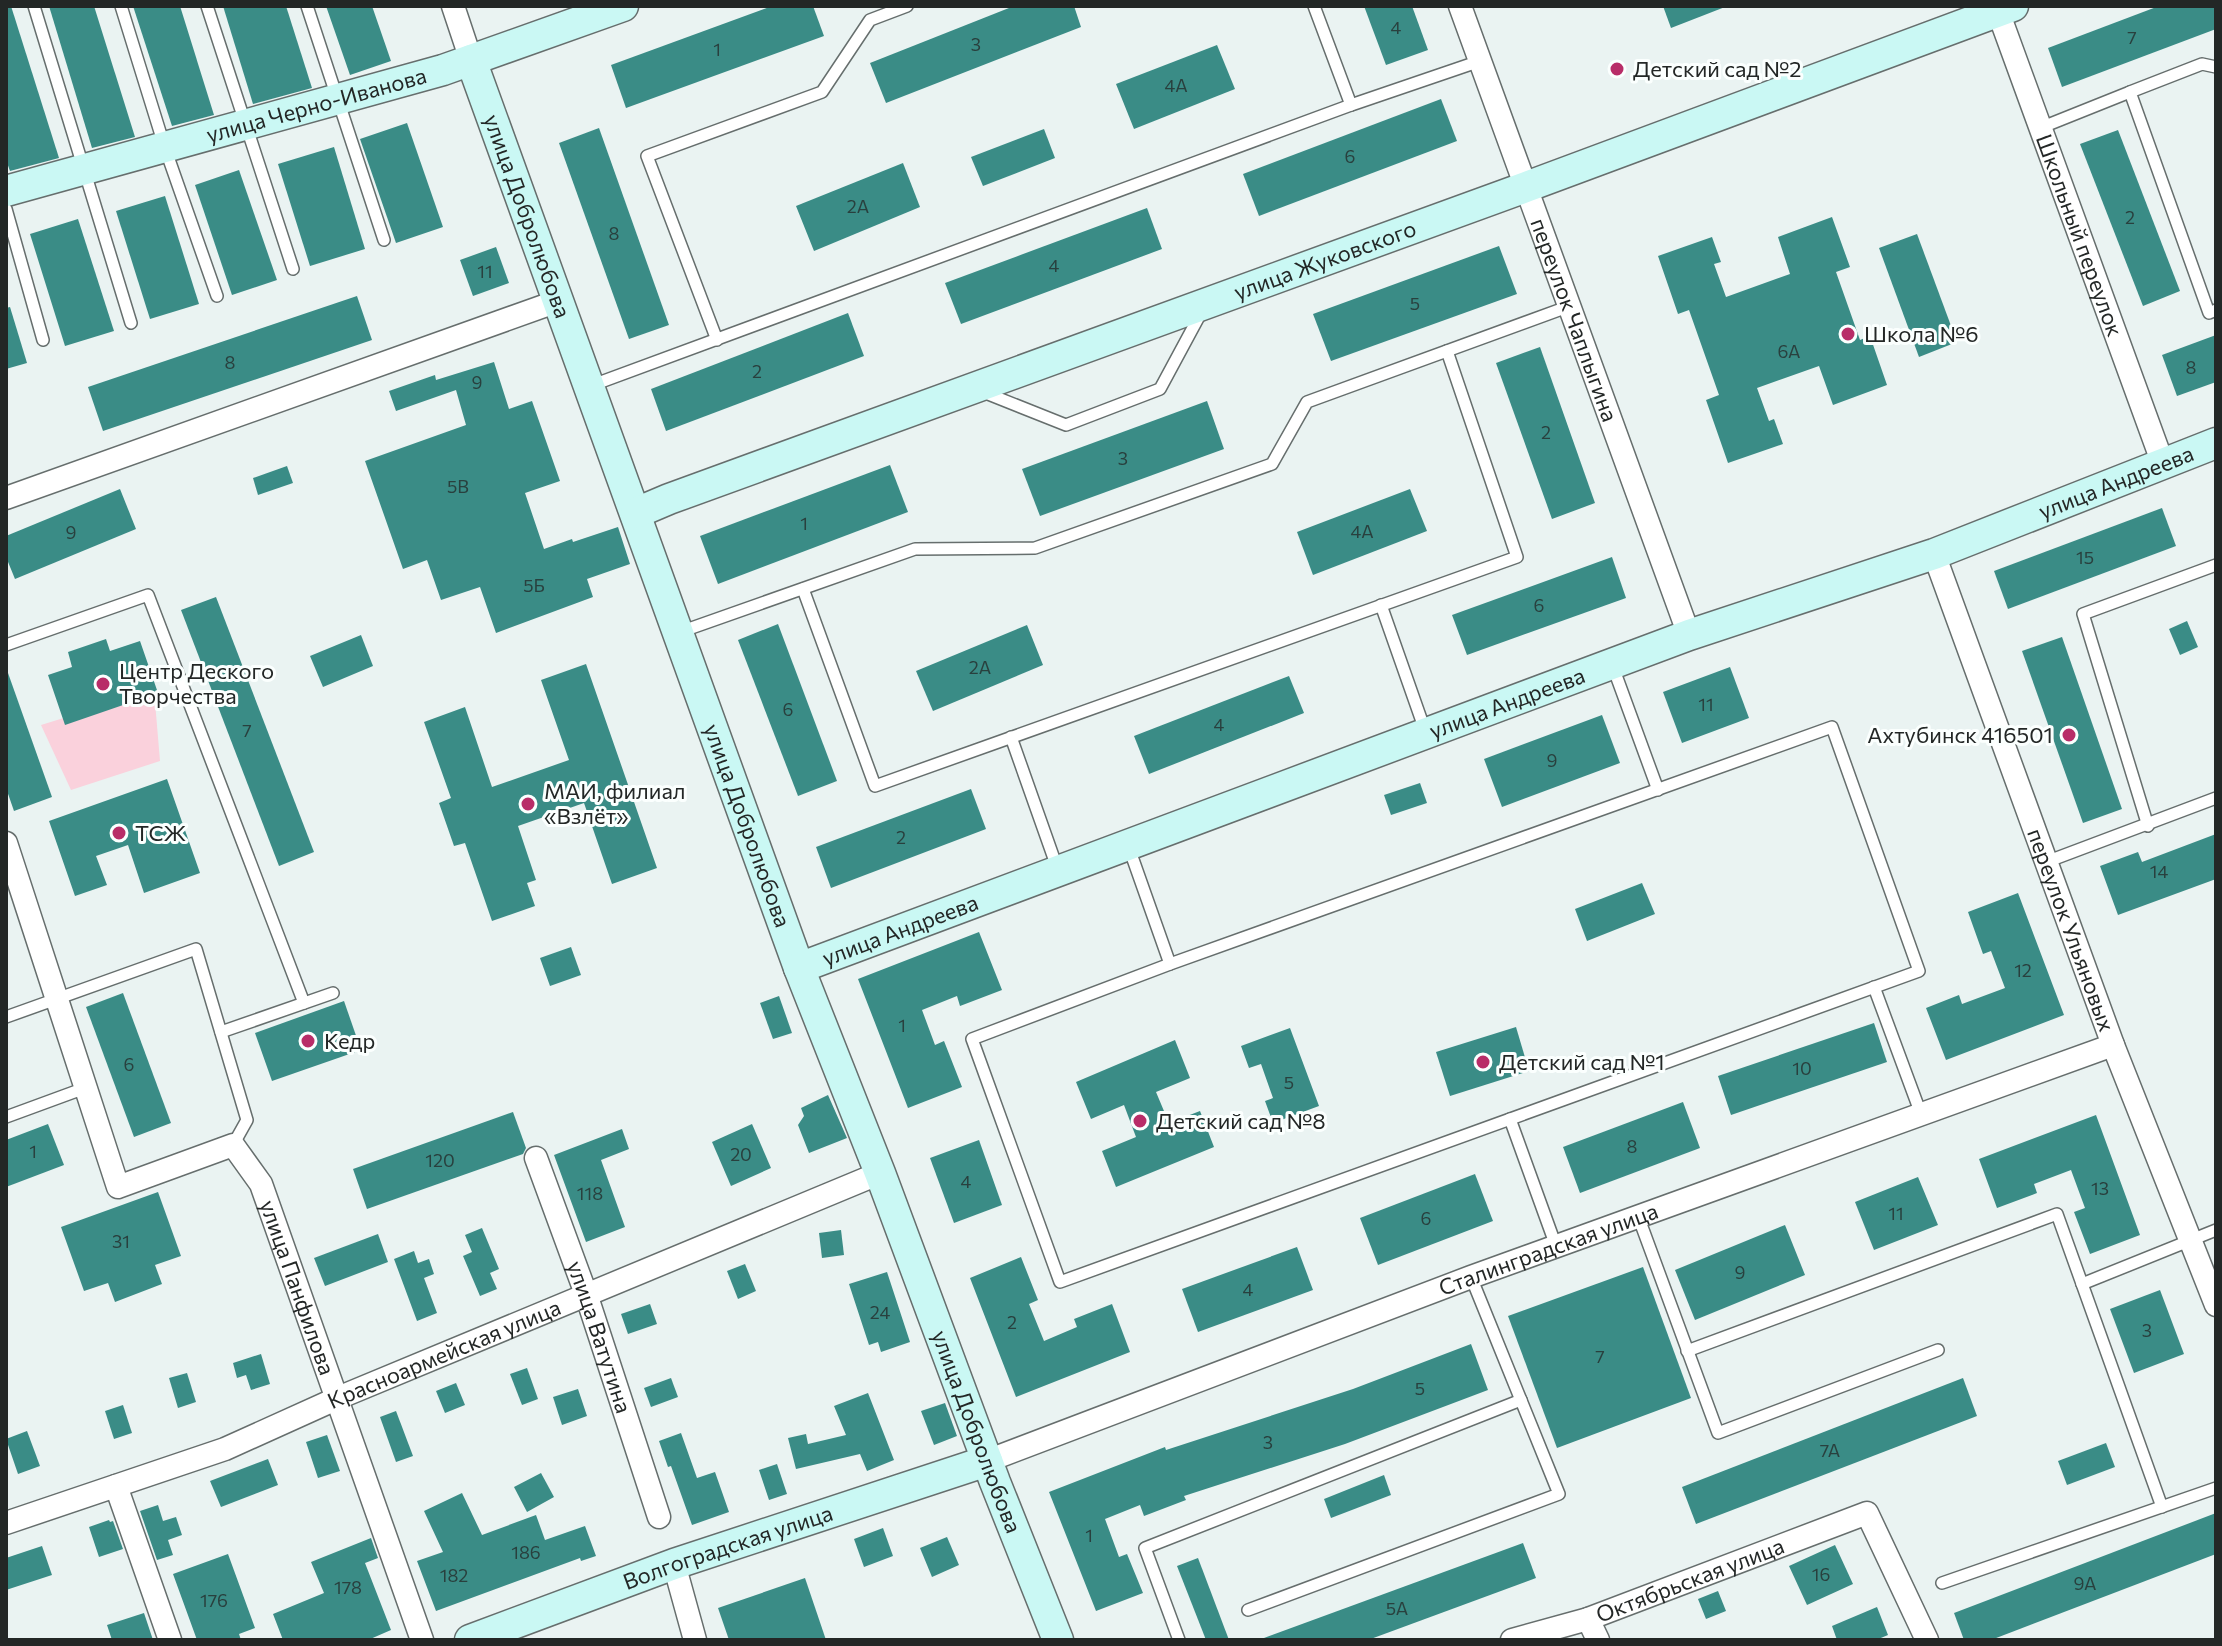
<svg xmlns="http://www.w3.org/2000/svg" width="2222" height="1646" font-family="Commissioner,sans-serif">
<rect width="100%" height="100%" fill="#eaf3f2"/>
<path fill="#fad1dc" d="M 154,690 L 160,761 L 71,790 L 41,725 Z"/>
<g fill="#3a8c86">
<path d="M 6,6 L 11,6 L 59,158 L 10,171 L 6,160 Z"/>
<path d="M 49,6 L 94,6 L 135,137 L 92,148 Z"/>
<path d="M 133,6 L 180,6 L 214,115 L 172,126 Z"/>
<path d="M 223,6 L 286,6 L 312,88 L 253,104 Z"/>
<path d="M 326,6 L 372,6 L 391,61 L 350,75 Z"/>
<path d="M 772,6 L 813,6 L 824,36 L 626,108 L 611,65 Z"/>
<path d="M 1014,6 L 1074,6 L 1081,27 L 886,103 L 870,63 Z"/>
<path d="M 1364,6 L 1412,6 L 1428,50 L 1386,65 Z"/>
<path d="M 1663,6 L 1724,6 L 1725,7 L 1671,28 Z"/>
<path d="M 2159,6 L 2216,6 L 2216,29 L 2062,87 L 2048,48 Z"/>
<path d="M 1217,45 L 1235,89 L 1134,129 L 1116,84 Z"/>
<path d="M 1441,99 L 1457,141 L 1259,216 L 1243,174 Z"/>
<path d="M 407,123 L 443,227 L 396,243 L 360,139 Z"/>
<path d="M 599,128 L 669,325 L 629,339 L 559,143 Z"/>
<path d="M 1044,129 L 1055,158 L 983,186 L 971,157 Z"/>
<path d="M 2118,130 L 2180,291 L 2143,306 L 2080,144 Z"/>
<path d="M 334,147 L 365,249 L 310,266 L 278,164 Z"/>
<path d="M 903,163 L 920,207 L 814,251 L 796,206 Z"/>
<path d="M 239,170 L 277,280 L 232,295 L 195,185 Z"/>
<path d="M 165,196 L 199,304 L 150,319 L 116,211 Z"/>
<path d="M 1147,208 L 1162,249 L 961,324 L 945,283 Z"/>
<path d="M 1832,217 L 1850,267 L 1836,272 L 1860,340 L 1870,336 L 1887,385 L 1833,405 L 1819,366 L 1757,388 L 1769,421 L 1774,419 L 1783,444 L 1728,463 L 1706,400 L 1719,395 L 1689,310 L 1678,314 L 1658,256 L 1712,237 L 1721,262 L 1714,264 L 1726,297 L 1790,274 L 1778,237 Z"/>
<path d="M 78,219 L 114,331 L 65,346 L 30,234 Z"/>
<path d="M 1917,234 L 1957,342 L 1919,357 L 1879,248 Z"/>
<path d="M 1499,246 L 1517,294 L 1331,361 L 1313,314 Z"/>
<path d="M 496,247 L 509,283 L 473,296 L 460,260 Z"/>
<path d="M 357,296 L 372,340 L 103,431 L 88,387 Z"/>
<path d="M 10,307 L 27,363 L 6,369 L 6,308 Z"/>
<path d="M 848,313 L 864,356 L 666,431 L 651,389 Z"/>
<path d="M 2216,335 L 2216,382 L 2177,396 L 2162,355 Z"/>
<path d="M 1540,347 L 1595,503 L 1552,519 L 1496,363 Z"/>
<path d="M 494,362 L 509,409 L 532,401 L 560,481 L 525,493 L 544,549 L 572,539 L 573,542 L 618,527 L 630,564 L 587,579 L 593,597 L 496,633 L 480,587 L 441,600 L 427,560 L 403,569 L 365,461 L 466,425 L 456,390 L 396,411 L 389,391 L 435,375 L 436,380 Z"/>
<path d="M 1207,401 L 1224,449 L 1040,516 L 1022,469 Z"/>
<path d="M 890,465 L 908,512 L 718,584 L 700,536 Z"/>
<path d="M 287,466 L 293,483 L 258,495 L 253,478 Z"/>
<path d="M 120,489 L 136,529 L 15,579 L 6,557 L 6,536 Z"/>
<path d="M 1410,489 L 1427,531 L 1313,575 L 1297,532 Z"/>
<path d="M 2162,508 L 2176,546 L 2008,609 L 1994,571 Z"/>
<path d="M 1612,557 L 1626,598 L 1467,655 L 1452,615 Z"/>
<path d="M 216,597 L 314,852 L 279,866 L 181,610 Z"/>
<path d="M 2187,621 L 2198,647 L 2180,655 L 2169,629 Z"/>
<path d="M 778,624 L 837,781 L 798,796 L 738,640 Z"/>
<path d="M 1027,625 L 1043,665 L 933,711 L 916,671 Z"/>
<path d="M 361,635 L 373,666 L 323,687 L 310,656 Z"/>
<path d="M 2062,637 L 2122,809 L 2083,823 L 2022,651 Z"/>
<path d="M 106,639 L 110,651 L 140,641 L 158,693 L 65,725 L 48,675 L 72,667 L 68,652 Z"/>
<path d="M 586,664 L 657,868 L 612,884 L 584,803 L 518,826 L 536,880 L 527,883 L 535,906 L 492,921 L 465,843 L 454,846 L 439,803 L 451,798 L 424,722 L 465,707 L 492,787 L 569,760 L 541,680 Z"/>
<path d="M 1730,667 L 1749,718 L 1682,743 L 1663,692 Z"/>
<path d="M 6,673 L 8,673 L 52,797 L 14,811 L 6,788 Z"/>
<path d="M 1289,676 L 1304,713 L 1149,774 L 1134,736 Z"/>
<path d="M 1602,715 L 1620,763 L 1502,807 L 1484,759 Z"/>
<path d="M 167,779 L 200,873 L 144,893 L 128,845 L 96,856 L 107,885 L 75,896 L 49,821 Z"/>
<path d="M 1420,783 L 1427,803 L 1391,815 L 1384,795 Z"/>
<path d="M 971,789 L 986,829 L 831,888 L 816,847 Z"/>
<path d="M 2216,834 L 2216,879 L 2118,915 L 2100,866 L 2138,852 L 2142,862 Z"/>
<path d="M 1642,883 L 1655,914 L 1587,941 L 1575,909 Z"/>
<path d="M 2018,893 L 2064,1015 L 1946,1060 L 1926,1008 L 1959,995 L 1962,1004 L 2005,988 L 1991,951 L 1983,954 L 1968,912 Z"/>
<path d="M 979,932 L 1002,990 L 960,1006 L 957,996 L 922,1010 L 935,1045 L 944,1041 L 962,1087 L 908,1108 L 858,979 Z"/>
<path d="M 571,947 L 581,975 L 550,986 L 540,958 Z"/>
<path d="M 123,993 L 171,1123 L 134,1137 L 86,1007 Z"/>
<path d="M 779,996 L 792,1033 L 773,1039 L 760,1003 Z"/>
<path d="M 344,1001 L 361,1050 L 272,1081 L 255,1033 Z"/>
<path d="M 1874,1023 L 1887,1062 L 1731,1115 L 1718,1076 Z"/>
<path d="M 1516,1027 L 1529,1071 L 1450,1096 L 1436,1052 Z"/>
<path d="M 1290,1028 L 1319,1106 L 1273,1123 L 1265,1101 L 1273,1098 L 1261,1064 L 1249,1068 L 1241,1046 Z"/>
<path d="M 1175,1040 L 1190,1078 L 1156,1092 L 1169,1123 L 1200,1111 L 1214,1147 L 1116,1187 L 1102,1151 L 1136,1137 L 1124,1105 L 1091,1119 L 1076,1082 Z"/>
<path d="M 828,1095 L 847,1138 L 809,1153 L 798,1125 L 804,1116 L 801,1108 Z"/>
<path d="M 1683,1102 L 1700,1148 L 1580,1193 L 1563,1147 Z"/>
<path d="M 513,1112 L 526,1148 L 523,1154 L 367,1209 L 353,1169 Z"/>
<path d="M 2096,1115 L 2140,1235 L 2090,1254 L 2074,1212 L 2085,1208 L 2071,1170 L 2034,1184 L 2037,1193 L 1997,1208 L 1979,1159 Z"/>
<path d="M 48,1124 L 64,1165 L 6,1187 L 6,1140 Z"/>
<path d="M 752,1124 L 771,1168 L 731,1186 L 712,1142 Z"/>
<path d="M 622,1129 L 629,1149 L 601,1160 L 625,1227 L 586,1242 L 554,1155 Z"/>
<path d="M 979,1140 L 1002,1205 L 954,1223 L 930,1158 Z"/>
<path d="M 1475,1174 L 1493,1221 L 1378,1265 L 1360,1218 Z"/>
<path d="M 1918,1177 L 1938,1225 L 1874,1250 L 1855,1202 Z"/>
<path d="M 158,1192 L 181,1256 L 155,1265 L 162,1284 L 115,1302 L 108,1283 L 84,1291 L 61,1227 Z"/>
<path d="M 1785,1225 L 1805,1275 L 1695,1320 L 1675,1270 Z"/>
<path d="M 482,1228 L 499,1269 L 490,1273 L 497,1289 L 480,1296 L 463,1256 L 472,1252 L 465,1235 Z"/>
<path d="M 841,1230 L 844,1255 L 822,1258 L 819,1233 Z"/>
<path d="M 378,1234 L 388,1262 L 325,1286 L 314,1258 Z"/>
<path d="M 1297,1247 L 1313,1290 L 1198,1332 L 1182,1289 Z"/>
<path d="M 414,1251 L 418,1263 L 429,1259 L 434,1274 L 424,1278 L 437,1313 L 417,1321 L 394,1259 Z"/>
<path d="M 1021,1257 L 1038,1300 L 1029,1304 L 1044,1341 L 1077,1327 L 1074,1319 L 1112,1304 L 1130,1352 L 1016,1397 L 970,1278 Z"/>
<path d="M 745,1264 L 756,1291 L 738,1299 L 727,1271 Z"/>
<path d="M 1643,1267 L 1691,1398 L 1557,1448 L 1508,1316 Z"/>
<path d="M 887,1272 L 910,1342 L 881,1352 L 878,1342 L 869,1345 L 849,1284 Z"/>
<path d="M 2160,1290 L 2184,1354 L 2134,1373 L 2110,1309 Z"/>
<path d="M 650,1304 L 657,1324 L 628,1334 L 621,1314 Z"/>
<path d="M 1471,1344 L 1488,1390 L 1345,1444 L 1184,1496 L 1186,1500 L 1144,1516 L 1140,1505 L 1105,1519 L 1119,1557 L 1127,1554 L 1143,1593 L 1096,1611 L 1049,1492 L 1165,1447 L 1166,1450 L 1353,1389 Z"/>
<path d="M 261,1354 L 270,1384 L 251,1390 L 246,1375 L 237,1378 L 233,1363 Z"/>
<path d="M 527,1368 L 538,1399 L 522,1405 L 510,1374 Z"/>
<path d="M 187,1373 L 196,1402 L 178,1408 L 169,1378 Z"/>
<path d="M 671,1378 L 678,1397 L 651,1407 L 644,1388 Z"/>
<path d="M 1963,1378 L 1977,1416 L 1696,1524 L 1682,1487 Z"/>
<path d="M 456,1383 L 465,1405 L 445,1413 L 436,1391 Z"/>
<path d="M 578,1389 L 587,1416 L 562,1425 L 553,1397 Z"/>
<path d="M 868,1393 L 894,1460 L 867,1471 L 860,1454 L 796,1469 L 788,1438 L 806,1434 L 808,1444 L 846,1435 L 834,1406 Z"/>
<path d="M 945,1403 L 957,1436 L 934,1445 L 921,1411 Z"/>
<path d="M 123,1405 L 132,1433 L 114,1439 L 105,1411 Z"/>
<path d="M 396,1411 L 413,1456 L 396,1462 L 380,1417 Z"/>
<path d="M 27,1431 L 40,1466 L 18,1474 L 6,1439 Z"/>
<path d="M 681,1433 L 697,1478 L 715,1472 L 729,1512 L 692,1525 L 671,1466 L 668,1467 L 659,1441 Z"/>
<path d="M 327,1435 L 340,1471 L 318,1478 L 306,1442 Z"/>
<path d="M 2106,1443 L 2115,1467 L 2067,1485 L 2058,1461 Z"/>
<path d="M 268,1459 L 278,1485 L 221,1507 L 210,1481 Z"/>
<path d="M 777,1464 L 787,1494 L 769,1500 L 759,1470 Z"/>
<path d="M 541,1473 L 554,1497 L 527,1512 L 514,1487 Z"/>
<path d="M 1384,1475 L 1391,1495 L 1331,1518 L 1324,1499 Z"/>
<path d="M 462,1493 L 482,1535 L 536,1515 L 545,1540 L 585,1526 L 596,1556 L 581,1561 L 580,1558 L 436,1611 L 417,1561 L 443,1552 L 424,1511 Z"/>
<path d="M 158,1505 L 163,1521 L 176,1517 L 182,1535 L 168,1540 L 173,1555 L 157,1560 L 140,1511 Z"/>
<path d="M 2216,1513 L 2216,1554 L 1991,1640 L 1964,1640 L 1954,1613 Z"/>
<path d="M 109,1520 L 110,1522 L 113,1521 L 123,1549 L 99,1557 L 89,1527 Z"/>
<path d="M 883,1528 L 893,1556 L 864,1567 L 854,1539 Z"/>
<path d="M 947,1537 L 959,1565 L 932,1577 L 920,1548 Z"/>
<path d="M 371,1538 L 378,1558 L 365,1563 L 391,1630 L 368,1640 L 283,1640 L 273,1614 L 324,1593 L 311,1562 Z"/>
<path d="M 1523,1543 L 1536,1578 L 1368,1640 L 1264,1640 L 1264,1638 Z"/>
<path d="M 1835,1545 L 1853,1584 L 1807,1605 L 1789,1566 Z"/>
<path d="M 42,1546 L 52,1575 L 6,1590 L 6,1558 Z"/>
<path d="M 228,1554 L 255,1628 L 239,1634 L 241,1640 L 197,1640 L 173,1574 Z"/>
<path d="M 1198,1558 L 1229,1640 L 1206,1640 L 1177,1566 Z"/>
<path d="M 805,1578 L 826,1640 L 729,1640 L 718,1608 Z"/>
<path d="M 1718,1591 L 1726,1611 L 1706,1619 L 1698,1599 Z"/>
<path d="M 1877,1607 L 1888,1635 L 1876,1640 L 1837,1640 L 1832,1626 Z"/>
<path d="M 144,1613 L 153,1640 L 112,1640 L 107,1625 Z"/>
</g>
<g fill="none" stroke-linecap="round" stroke-linejoin="round">
<defs>
<g id="lane">
<path d="M 34,6 L 131,323"/>
<path d="M 121,6 L 165,148 L 217,296"/>
<path d="M 207,6 L 293,269"/>
<path d="M 307,6 L 384,240"/>
<path d="M 1314,6 L 1351,105"/>
<path d="M 2216,67 L 2202,64 L 2130,92 L 2209,313 L 2216,310"/>
<path d="M 2040,128 L 2130,92"/>
<path d="M 6,209 L 43,340"/>
<path d="M 717,340 L 647,156 L 822,92 L 870,20 L 907,6"/>
<path d="M 590,386 L 1351,105 L 1480,61"/>
<path d="M 983,392 L 1066,425 L 1160,389 L 1202,311"/>
<path d="M 803,589 L 875,786 L 1517,557 L 1447,351"/>
<path d="M 1381,605 L 1426,733"/>
<path d="M 680,632 L 915,549 L 1035,548 L 1272,464 L 1307,402 L 1570,306"/>
<path d="M 6,645 L 148,595 L 304,1003"/>
<path d="M 1613,667 L 1658,790"/>
<path d="M 1832,727 L 1919,971 L 1060,1282 L 972,1039 L 1170,964 Z"/>
<path d="M 1011,737 L 1058,870"/>
<path d="M 2148,826 L 2083,614 L 2216,565"/>
<path d="M 1129,848 L 1170,964"/>
<path d="M 2046,862 L 2216,798"/>
<path d="M 1874,987 L 1921,1114"/>
<path d="M 6,1017 L 196,949 L 247,1120 L 233,1145"/>
<path d="M 221,1032 L 333,993"/>
<path d="M 6,1117 L 85,1088"/>
<path d="M 1510,1119 L 1556,1246"/>
<path d="M 1638,1216 L 1718,1433 L 1938,1350"/>
<path d="M 2082,1284 L 2216,1230"/>
<path d="M 1687,1351 L 2057,1214 L 2162,1507"/>
<path d="M 1942,1583 L 2216,1488"/>
<path d="M 1248,1610 L 1559,1494 L 1471,1277"/>
<path d="M 1179,1640 L 1145,1548 L 1521,1400"/>
</g>
<g id="street">
<path d="M 453,6 L 471,60"/>
<path id="s1" d="M 1460,6 L 1689,635"/>
<path id="s2" d="M 1996,6 L 2163,464"/>
<path d="M 6,498 L 558,301"/>
<path id="s3" d="M 1934,554 L 2113,1045 L 2216,1305"/>
<path id="s4" d="M 6,843 L 118,1187 L 233,1145 L 261,1184 L 422,1640"/>
<path id="s5" d="M 536,1158 L 586,1294 L 659,1517"/>
<path id="s6" d="M 987,1461 L 1471,1277 L 2113,1045"/>
<path d="M 116,1486 L 170,1640"/>
<path id="s7" d="M 6,1523 L 225,1449 L 338,1398 L 880,1173"/>
<path d="M 674,1564 L 695,1640"/>
<path d="M 1588,1619 L 1598,1640"/>
<path id="s8" d="M 1512,1640 L 1588,1619 L 1867,1513 L 1927,1640"/>
</g>
<g id="secondary">
<path id="s9" d="M 471,60 L 799,968 L 880,1173 L 995,1482 L 1058,1640"/>
<path id="s10" d="M 6,191 L 443,70 L 623,6"/>
<path id="s11" d="M 636,513 L 669,499 L 1526,187 L 2013,6"/>
<path id="s12" d="M 799,968 L 1689,635 L 1934,554 L 2216,443"/>
<path id="s13" d="M 470,1640 L 674,1564 L 987,1461"/>
</g>
</defs>
<use href="#lane" stroke="#666e6d" stroke-width="14"/>
<use href="#street" stroke="#666e6d" stroke-width="25"/>
<use href="#secondary" stroke="#666e6d" stroke-width="33"/>
<use href="#lane" stroke="#fff" stroke-width="11"/>
<use href="#street" stroke="#fff" stroke-width="22"/>
<use href="#secondary" stroke="#caf8f4" stroke-width="30"/>
</g>
<g fill="#b82d68" stroke="#fbfffe" stroke-width="3">
<circle cx="1617" cy="69" r="8"/>
<circle cx="1848" cy="334" r="8"/>
<circle cx="103" cy="684" r="8"/>
<circle cx="2069" cy="735" r="8"/>
<circle cx="528" cy="804" r="8"/>
<circle cx="119" cy="833" r="8"/>
<circle cx="308" cy="1041" r="8"/>
<circle cx="1483" cy="1062" r="8"/>
<circle cx="1140" cy="1121" r="8"/>
</g>
<g text-anchor="middle" stroke-width="6" stroke-linejoin="round" paint-order="stroke">
<g font-size="18" fill="#29403e">
<text x="1396" y="34">4</text>
<text x="2132" y="44">7</text>
<text x="976" y="51">3</text>
<text x="717" y="56">1</text>
<text x="1176" y="92">4А</text>
<text x="1350" y="163">6</text>
<text x="858" y="213">2А</text>
<text x="2130" y="224">2</text>
<text x="614" y="240">8</text>
<text x="1054" y="272">4</text>
<text x="485" y="278">11</text>
<text x="1415" y="310">5</text>
<text x="1789" y="358">6А</text>
<text x="230" y="369">8</text>
<text x="2191" y="374">8</text>
<text x="757" y="378">2</text>
<text x="477" y="389">9</text>
<text x="1546" y="439">2</text>
<text x="1123" y="465">3</text>
<text x="458" y="493">5В</text>
<text x="804" y="530">1</text>
<text x="1362" y="538">4А</text>
<text x="71" y="539">9</text>
<text x="2085" y="564">15</text>
<text x="534" y="592">5Б</text>
<text x="1539" y="612">6</text>
<text x="980" y="674">2А</text>
<text x="1706" y="711">11</text>
<text x="788" y="716">6</text>
<text x="1219" y="731">4</text>
<text x="247" y="737">7</text>
<text x="1552" y="767">9</text>
<text x="901" y="844">2</text>
<text x="2159" y="878">14</text>
<text x="2023" y="977">12</text>
<text x="902" y="1032">1</text>
<text x="129" y="1071">6</text>
<text x="1802" y="1075">10</text>
<text x="1289" y="1089">5</text>
<text x="1632" y="1153">8</text>
<text x="33" y="1158">1</text>
<text x="741" y="1161">20</text>
<text x="440" y="1167">120</text>
<text x="966" y="1188">4</text>
<text x="2100" y="1195">13</text>
<text x="590" y="1200">118</text>
<text x="1896" y="1220">11</text>
<text x="1426" y="1225">6</text>
<text x="121" y="1248">31</text>
<text x="1740" y="1279">9</text>
<text x="1248" y="1296">4</text>
<text x="880" y="1319">24</text>
<text x="1012" y="1329">2</text>
<text x="2147" y="1337">3</text>
<text x="1600" y="1363">7</text>
<text x="1420" y="1395">5</text>
<text x="1268" y="1449">3</text>
<text x="1830" y="1457">7А</text>
<text x="1089" y="1542">1</text>
<text x="526" y="1559">186</text>
<text x="1821" y="1581">16</text>
<text x="454" y="1582">182</text>
<text x="2085" y="1590">9А</text>
<text x="348" y="1594">178</text>
<text x="214" y="1607">176</text>
<text x="1397" y="1615">5А</text>
</g>
<g font-size="22" fill="#232726" stroke="#fbfffe" text-anchor="start">
<text x="1633" y="77">Детский сад №2</text>
<text x="1864" y="342">Школа №6</text>
<text x="119" y="679">Центр Деского<tspan x="119" dy="25">Творчества</tspan></text>
<text x="2053" y="743" text-anchor="end">Ахтубинск 416501</text>
<text x="544" y="799">МАИ, филиал<tspan x="544" dy="25">«Взлёт»</tspan></text>
<text x="135" y="841">ТСЖ</text>
<text x="324" y="1049">Кедр</text>
<text x="1499" y="1070">Детский сад №1</text>
<text x="1156" y="1129">Детский сад №8</text>
</g>
<g font-size="22" fill="#232726" stroke="#fbfffe">
<text dy="8" stroke="none"><textPath href="#s10" startOffset="322">улица Черно-Иванова</textPath></text>
<text dy="8" stroke="none"><textPath href="#s9" startOffset="166">улица Добролюбова</textPath></text>
<text dy="8" stroke="none"><textPath href="#s2" startOffset="244">Школьный переулок</textPath></text>
<text dy="8" stroke="none"><textPath href="#s11" startOffset="734">улица Жуковского</textPath></text>
<text dy="8" stroke="none"><textPath href="#s1" startOffset="334">переулок Чаплыгина</textPath></text>
<text dy="8" stroke="none"><textPath href="#s12" startOffset="1404">улица Андреева</textPath></text>
<text dy="8" stroke="none"><textPath href="#s12" startOffset="756">улица Андреева</textPath></text>
<text dy="8" stroke="none"><textPath href="#s9" startOffset="814">улица Добролюбова</textPath></text>
<text dy="8" stroke="none"><textPath href="#s12" startOffset="108">улица Андреева</textPath></text>
<text dy="8" stroke="none"><textPath href="#s3" startOffset="400">переулок Ульяновых</textPath></text>
<text dy="8" stroke="none"><textPath href="#s6" startOffset="600">Сталинградская улица</textPath></text>
<text dy="8" stroke="none"><textPath href="#s4" startOffset="642">улица Панфилова</textPath></text>
<text dy="8" stroke="none"><textPath href="#s5" startOffset="190">улица Ватутина</textPath></text>
<text dy="8" stroke="none"><textPath href="#s7" startOffset="470">Красноармейская улица</textPath></text>
<text dy="8" stroke="none"><textPath href="#s9" startOffset="1462">улица Добролюбова</textPath></text>
<text dy="8" stroke="none"><textPath href="#s13" startOffset="274">Волгоградская улица</textPath></text>
<text dy="8" stroke="none"><textPath href="#s8" startOffset="188">Октябрьская улица</textPath></text>
</g>
</g>
<rect width="2222" height="1646" fill="none" stroke="#232726" stroke-width="16"/>
</svg>
